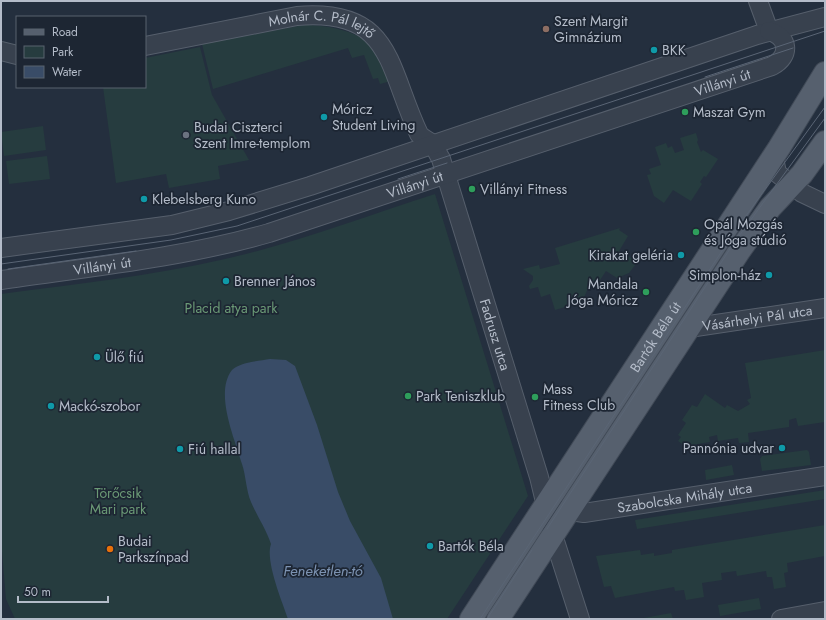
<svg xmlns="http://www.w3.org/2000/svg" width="826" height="620" font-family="Jost,sans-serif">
<rect width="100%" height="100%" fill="#242f3e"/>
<g fill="#263c3f">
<path d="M 304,25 C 325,25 356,30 371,45 C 378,53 386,71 391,81 L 380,84 L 378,78 L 373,79 L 364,55 L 352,58 L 348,48 L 213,89 L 202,44 Z"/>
<path d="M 200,47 L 212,95 L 249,160 L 218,166 L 220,179 L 169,188 L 166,174 L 116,183 L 103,87 L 145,87 L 145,58 Z"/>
<path d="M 43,126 L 46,150 L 4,156 L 1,132 Z"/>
<path d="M 696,133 L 698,140 L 697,142 L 701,152 L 703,150 L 718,159 L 706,177 L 704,176 L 700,182 L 702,184 L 691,201 L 673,190 L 664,203 L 654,196 L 647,175 L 651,174 L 649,169 L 661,165 L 655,147 L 666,143 L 668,148 L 672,146 L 675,153 L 684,150 L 680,138 Z"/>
<path d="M 47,156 L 50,179 L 9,184 L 6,161 Z"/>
<path d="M 435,194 L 528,496 L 447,619 L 15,619 L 6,599 L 1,540 L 1,294 C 76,284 151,276 225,259 C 296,243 366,216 435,194 Z"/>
<path d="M 620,228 L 619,230 L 628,236 L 619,251 L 631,258 L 633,256 L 639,260 L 629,273 L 617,278 L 606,271 L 594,289 L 589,286 L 582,302 L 555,310 L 550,294 L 541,297 L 538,287 L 530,289 L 529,286 L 533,280 L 533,276 L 523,269 L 539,265 L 540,269 L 560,264 L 555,248 Z"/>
<path d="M 825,350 L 825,422 L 798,426 L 796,418 L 789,420 L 789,427 L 748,433 L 749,442 L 739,443 L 738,438 L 718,441 L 717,435 L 709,437 L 710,442 L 685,446 L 678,441 L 681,437 L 678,435 L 686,423 L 682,420 L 692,405 L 697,407 L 705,394 L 725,408 L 727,405 L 738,411 L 750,404 L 747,400 L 751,398 L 745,363 Z"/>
<path d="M 807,450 L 809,452 L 811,465 L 762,471 L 760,459 L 762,456 Z"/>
<path d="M 732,465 L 734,475 L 706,480 L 705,470 Z"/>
<path d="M 825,490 L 825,499 L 637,529 L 635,520 Z"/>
<path d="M 825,525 L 825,556 L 787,563 L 788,572 L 784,573 L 786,587 L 774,589 L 772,577 L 767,577 L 766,571 L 737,576 L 736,571 L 721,573 L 722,580 L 702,583 L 704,597 L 686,600 L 684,590 L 675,591 L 674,587 L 615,598 L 611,586 L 604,587 L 596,556 L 640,550 L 641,555 L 654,553 L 654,556 L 672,553 L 672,550 Z"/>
<path d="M 759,598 L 761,609 L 720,616 L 718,605 Z"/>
<path d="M 671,613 L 673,619 L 638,619 Z"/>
</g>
<path fill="#394c67" d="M 270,359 L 286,360 L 295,366 L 317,425 L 338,492 L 350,521 L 381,578 L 393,619 L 288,619 C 282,601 265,561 271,544 C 266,529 257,516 251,502 C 246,490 246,476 242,464 C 235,439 214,393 232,370 C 240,362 259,361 270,359 Z"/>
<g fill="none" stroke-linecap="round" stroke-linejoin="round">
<defs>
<g id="minor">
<path d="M 758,1 L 769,31"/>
<path id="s1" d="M 145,46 L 297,16 C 393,8 387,67 419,134 C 422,138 427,140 431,143 C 435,147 438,154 441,159 L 539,477 L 553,535 L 580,619"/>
<path d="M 1,51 L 17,55"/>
<path d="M 776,152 L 775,163 L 777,173 L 802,193 L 825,204"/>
<path d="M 1,248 L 172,225 L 229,211 L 310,186 L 757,35 L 825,17"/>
<path id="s2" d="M 1,280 C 91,267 181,258 269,233 L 772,66 C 791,56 789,37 769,31"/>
<path id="s3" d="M 689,328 L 825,308"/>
<path id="s4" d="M 557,509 L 584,513 L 825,476"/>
<path d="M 781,619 L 825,611"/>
</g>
<g id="major">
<path id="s5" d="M 471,619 L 779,148 L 825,73"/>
<path d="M 498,619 L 740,250 L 770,208 L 802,174 L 825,142"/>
</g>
</defs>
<use href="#minor" stroke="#565f6c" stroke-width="20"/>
<use href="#major" stroke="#414a57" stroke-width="24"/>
<use href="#minor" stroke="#38414e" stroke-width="18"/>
<use href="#major" stroke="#56606e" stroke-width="22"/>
<g stroke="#5a6575" stroke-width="1">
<path d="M 705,77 L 793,48"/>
<path d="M 398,179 L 447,163"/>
<path d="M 739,236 L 825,118"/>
<path d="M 1,264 L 171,240 L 237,226 L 825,31"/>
<path d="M 8,269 L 136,251"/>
<path d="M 547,529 L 730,249"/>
<path d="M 480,619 L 737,228 L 825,107"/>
<path d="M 487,619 L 532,550"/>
</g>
</g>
<circle fill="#8d6e63" stroke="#1d2633" stroke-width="1.5" cx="546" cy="29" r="4"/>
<g fill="#0f9aa8" stroke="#1d2633" stroke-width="1.5">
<circle cx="654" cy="50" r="4"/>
<circle cx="324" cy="117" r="4"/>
<circle cx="144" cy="199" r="4"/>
<circle cx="681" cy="255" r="4"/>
<circle cx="769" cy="275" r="4"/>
<circle cx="226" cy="281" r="4"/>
<circle cx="97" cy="357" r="4"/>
<circle cx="51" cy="406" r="4"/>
<circle cx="782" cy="448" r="4"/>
<circle cx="180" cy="449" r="4"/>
<circle cx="430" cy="546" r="4"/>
</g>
<g fill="#2e9e5b" stroke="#1d2633" stroke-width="1.5">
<circle cx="685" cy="112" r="4"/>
<circle cx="472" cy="189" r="4"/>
<circle cx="696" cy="232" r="4"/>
<circle cx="646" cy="292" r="4"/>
<circle cx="408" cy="396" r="4"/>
<circle cx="535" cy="397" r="4"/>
</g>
<circle fill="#6b7280" stroke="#1d2633" stroke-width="1.5" cx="186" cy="135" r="4"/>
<circle fill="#e8710a" stroke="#1d2633" stroke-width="1.5" cx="110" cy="549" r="4"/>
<g text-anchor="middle" stroke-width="3.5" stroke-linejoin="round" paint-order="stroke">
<g font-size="14" fill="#b4bcc9" stroke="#1d2633" text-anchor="start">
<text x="554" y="26">Szent Margit<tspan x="554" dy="16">Gimnázium</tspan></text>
<text x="662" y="55">BKK</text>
<text x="332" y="114">Móricz<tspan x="332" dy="16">Student Living</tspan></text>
<text x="693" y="117">Maszat Gym</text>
<text x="194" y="132">Budai Ciszterci<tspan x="194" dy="16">Szent Imre-templom</tspan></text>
<text x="480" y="194">Villányi Fitness</text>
<text x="152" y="204">Klebelsberg Kuno</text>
<text x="704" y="229">Opál Mozgás<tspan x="704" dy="16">és Jóga stúdió</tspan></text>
<text x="673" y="260" text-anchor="end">Kirakat geléria</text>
<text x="761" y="280" text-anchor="end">Simplon-ház</text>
<text x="234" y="286">Brenner János</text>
<text x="638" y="289" text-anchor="end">Mandala<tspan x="638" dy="16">Jóga Móricz</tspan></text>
<text x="105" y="362">Ülő fiú</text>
<text x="543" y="394">Mass<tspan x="543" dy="16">Fitness Club</tspan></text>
<text x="416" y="401">Park Teniszklub</text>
<text x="59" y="411">Mackó-szobor</text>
<text x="774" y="453" text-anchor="end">Pannónia udvar</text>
<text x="188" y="454">Fiú hallal</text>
<text x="118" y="546">Budai<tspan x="118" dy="16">Parkszínpad</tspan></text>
<text x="438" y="551">Bartók Béla</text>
</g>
<g font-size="14" fill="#b4bcc9" stroke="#1d2633">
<text dy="5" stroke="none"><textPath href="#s1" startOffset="181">Molnár C. Pál lejtő</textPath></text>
<text dy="5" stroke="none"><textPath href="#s2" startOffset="750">Villányi út</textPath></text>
<text dy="5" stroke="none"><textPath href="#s2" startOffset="426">Villányi út</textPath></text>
<text dy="5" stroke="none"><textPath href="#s2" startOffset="102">Villányi út</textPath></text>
<text dy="5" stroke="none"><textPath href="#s3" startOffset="69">Vásárhelyi Pál utca</textPath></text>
<text dy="5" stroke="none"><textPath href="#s1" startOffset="563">Fadrusz utca</textPath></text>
<text dy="5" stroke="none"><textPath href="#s5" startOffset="337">Bartók Béla út</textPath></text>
<text dy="5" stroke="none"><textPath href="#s4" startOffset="129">Szabolcska Mihály utca</textPath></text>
</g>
<g font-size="14" fill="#6b9a76" stroke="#1d2633">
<text x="231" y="313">Placid atya park</text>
<text x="118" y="498">Törőcsik<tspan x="118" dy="16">Mari park</tspan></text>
</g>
<g font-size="15" font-style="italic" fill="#7c92b1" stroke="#1d2633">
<text x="323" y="576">Feneketlen-tó</text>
</g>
</g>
<rect width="826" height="620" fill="none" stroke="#b4bcc9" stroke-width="4"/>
<rect x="16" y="16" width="130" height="72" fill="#1d2633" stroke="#59626f"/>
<rect x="24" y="29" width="20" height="6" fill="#56606e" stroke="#59626f"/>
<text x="52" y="36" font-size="12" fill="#b4bcc9">Road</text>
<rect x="24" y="46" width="20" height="12" fill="#263c3f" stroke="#59626f"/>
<text x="52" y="56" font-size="12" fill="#b4bcc9">Park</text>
<rect x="24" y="66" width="20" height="12" fill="#394c67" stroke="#59626f"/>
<text x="52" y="76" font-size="12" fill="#b4bcc9">Water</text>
<path d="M18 596v6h90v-6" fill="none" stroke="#b4bcc9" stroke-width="2"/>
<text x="24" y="596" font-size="12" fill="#b4bcc9" stroke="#1d2633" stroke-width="3" paint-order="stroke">50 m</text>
</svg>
